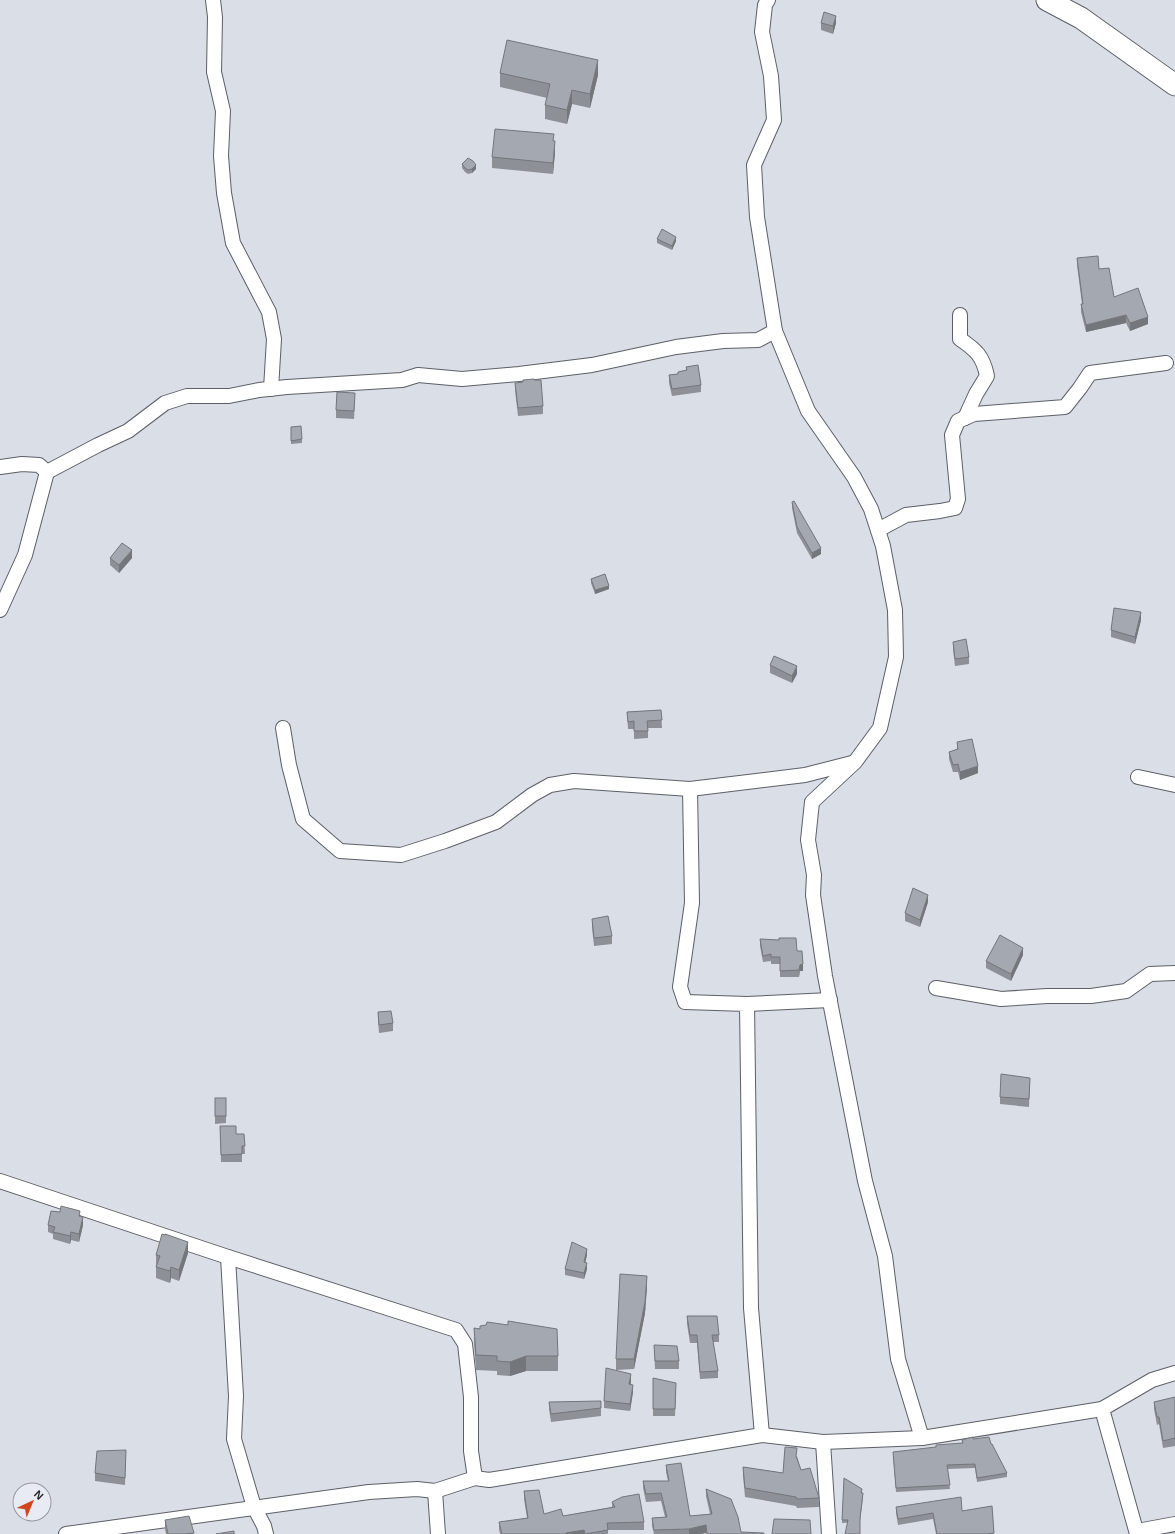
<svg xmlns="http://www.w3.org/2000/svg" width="1175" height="1534" font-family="Arial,sans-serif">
<rect width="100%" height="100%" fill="#dadee6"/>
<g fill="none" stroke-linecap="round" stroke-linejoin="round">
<defs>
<g id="minor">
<path d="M 213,0 L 215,17 L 214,72 L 223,111 L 221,156 L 224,193 L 233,243 L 269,312 L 274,339 L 271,389"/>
<path d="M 768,0 L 765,5 L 762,32 L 771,76 L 774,120 L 754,165 L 757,217 L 775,331 L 808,411 L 854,477 L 871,509 L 883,546 L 895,610 L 896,657 L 880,728 L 855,762 L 812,802 L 808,840 L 814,875 L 813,895 L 825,976 L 865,1181 L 885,1256 L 898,1359 L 922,1438"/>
<path d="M 960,315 L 960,339 C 976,350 983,356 987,376 L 976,394 L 965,418"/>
<path d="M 0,467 L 22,464 L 39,465 L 47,472 L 25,555 L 0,610"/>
<path d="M 47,472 L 98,445 L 128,431 L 165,403 L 187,396 L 229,396 L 259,390 L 287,387 L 402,380 L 418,375 L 462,379 L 519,374 L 592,365 L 676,347 L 723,341 L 758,340 L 775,331"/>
<path d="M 878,530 L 906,515 L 940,511 L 955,508 L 958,499 L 952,435 L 958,421 L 974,414 L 1065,407 L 1080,388 L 1090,373 L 1166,363"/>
<path d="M 283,728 L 289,765 L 303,819 L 340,851 L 401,855 L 445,841 L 496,822 L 532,795 L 550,785 L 574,781 L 690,789"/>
<path d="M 1138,777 L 1175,785"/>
<path d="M 936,988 L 1001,999 L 1047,996 L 1091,996 L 1126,991 L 1150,974 L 1175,973"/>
<path d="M 747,1004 L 830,1000"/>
<path d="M 0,1181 L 228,1257 L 456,1330 L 465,1344 L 471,1397 L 471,1451 L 475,1478"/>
<path d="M 228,1257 L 236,1396 L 234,1439 L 254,1507 L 264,1526 L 266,1534"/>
<path d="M 1102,1409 L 1137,1534"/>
<path d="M 762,1435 L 751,1308 L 747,1004 L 685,1002 L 680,987 L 692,903 L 690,789 L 805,775 L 852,763"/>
<path d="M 823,1442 L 829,1534"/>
<path d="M 435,1491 L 438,1534"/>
<path d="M 1137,1531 L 1175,1524"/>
<path d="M 66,1534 L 369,1492 L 417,1489 L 435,1491 L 475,1478 L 489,1480 L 762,1435 L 823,1442 L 922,1438 L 1102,1409 L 1152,1380 L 1175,1373"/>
</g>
<path id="highway" d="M 1047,0 L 1081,18 L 1175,85"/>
</defs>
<use href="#minor" stroke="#5c5f67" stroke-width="16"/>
<use href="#highway" stroke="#5c5f67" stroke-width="23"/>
<use href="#minor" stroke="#fff" stroke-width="14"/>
<use href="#highway" stroke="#fff" stroke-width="21"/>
</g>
<g fill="#8d9097">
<path d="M 821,23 L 836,23 L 833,34 L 821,30 Z"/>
<path d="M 500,73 L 598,75 L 590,108 L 572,104 L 567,124 L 545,119 L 545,105 L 547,98 L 500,87 Z"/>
<path d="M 554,141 L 555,152 L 553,174 L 492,168 L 492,157 Z"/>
<path d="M 462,164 L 476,169 L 472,173 L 468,174 L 465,172 L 462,168 Z"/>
<path d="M 657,239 L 676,241 L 672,250 L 657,243 Z"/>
<path d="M 1077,258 L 1099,269 L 1114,297 L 1148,324 L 1130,331 L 1126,323 L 1086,332 L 1081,312 L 1081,304 L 1082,304 L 1077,265 Z"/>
<path d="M 686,367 L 701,385 L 701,392 L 672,396 L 669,383 L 669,375 L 678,374 L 678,372 L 686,370 Z"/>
<path d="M 534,380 L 543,406 L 543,414 L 518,416 L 515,390 L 515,383 Z"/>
<path d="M 355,400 L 354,419 L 336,418 L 336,410 Z"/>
<path d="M 291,427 L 302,439 L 302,443 L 291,444 Z"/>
<path d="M 792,502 L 821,554 L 812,559 L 797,533 L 792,508 Z"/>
<path d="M 110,558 L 132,558 L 119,573 L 110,565 Z"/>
<path d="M 591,579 L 609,589 L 595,594 L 591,583 Z"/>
<path d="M 1141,620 L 1135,644 L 1111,637 L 1111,630 Z"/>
<path d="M 953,642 L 969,657 L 969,664 L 955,666 L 953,649 Z"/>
<path d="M 770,665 L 797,674 L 792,683 L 770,673 Z"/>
<path d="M 661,710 L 662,728 L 648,728 L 648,738 L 634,739 L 634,729 L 628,729 L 627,712 Z"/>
<path d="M 957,742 L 978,773 L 960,780 L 958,772 L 953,772 L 949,759 L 949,752 L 957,750 Z"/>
<path d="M 928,902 L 920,927 L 905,921 L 905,913 Z"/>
<path d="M 592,919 L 612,936 L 612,944 L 594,946 L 592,927 Z"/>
<path d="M 760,939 L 797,951 L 803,971 L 800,971 L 799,977 L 780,977 L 780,964 L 771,964 L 771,961 L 763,962 L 760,946 Z"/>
<path d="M 1023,955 L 1011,981 L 986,968 L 986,961 Z"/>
<path d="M 378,1012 L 393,1023 L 393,1031 L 379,1033 L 378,1020 Z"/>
<path d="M 1030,1078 L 1029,1107 L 1000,1104 L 1000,1097 Z"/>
<path d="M 215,1098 L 226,1098 L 226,1123 L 215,1124 Z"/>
<path d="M 220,1126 L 236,1134 L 244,1134 L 245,1154 L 242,1154 L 242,1162 L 221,1162 Z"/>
<path d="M 80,1216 L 83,1225 L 79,1242 L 71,1240 L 70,1244 L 53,1239 L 53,1234 L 48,1232 L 48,1225 Z"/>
<path d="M 188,1253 L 179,1281 L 171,1278 L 170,1283 L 156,1278 L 156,1255 Z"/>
<path d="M 587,1255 L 585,1262 L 587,1269 L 584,1279 L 565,1275 L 565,1269 Z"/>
<path d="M 647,1286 L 645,1313 L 634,1369 L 616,1370 L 616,1359 Z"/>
<path d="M 687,1316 L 719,1335 L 719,1342 L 713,1342 L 718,1371 L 718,1378 L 700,1379 L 697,1343 L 690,1343 L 687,1324 Z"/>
<path d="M 474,1328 L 558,1356 L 558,1371 L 526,1371 L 510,1376 L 497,1375 L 497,1371 L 476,1370 L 474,1343 Z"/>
<path d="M 654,1345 L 679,1361 L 679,1369 L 655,1369 Z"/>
<path d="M 653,1378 L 676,1391 L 675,1416 L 653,1416 Z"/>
<path d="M 631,1381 L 631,1384 L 633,1392 L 630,1411 L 604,1408 L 604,1401 Z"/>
<path d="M 1175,1397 L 1175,1446 L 1163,1448 L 1159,1424 L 1157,1425 L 1154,1409 L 1154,1402 Z"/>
<path d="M 549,1402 L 601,1408 L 601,1416 L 551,1422 L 549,1409 Z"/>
<path d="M 973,1439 L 991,1444 L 1007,1473 L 1007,1477 L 977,1482 L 975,1468 L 947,1469 L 950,1489 L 896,1492 L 893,1456 L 936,1447 L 962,1443 L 962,1440 Z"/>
<path d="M 126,1450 L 125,1485 L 95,1481 L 95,1473 Z"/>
<path d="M 797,1456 L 801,1470 L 819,1498 L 819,1507 L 797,1508 L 796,1506 L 745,1497 L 743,1476 L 743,1467 L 783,1473 Z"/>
<path d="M 666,1465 L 690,1516 L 710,1514 L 706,1496 L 706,1489 L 741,1532 L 764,1534 L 706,1534 L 706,1533 L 700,1534 L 654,1534 L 652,1526 L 652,1518 L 665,1517 L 661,1501 L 646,1502 L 643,1488 L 643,1481 L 668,1481 L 666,1472 Z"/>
<path d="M 844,1478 L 862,1493 L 863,1497 L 860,1522 L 842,1523 Z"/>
<path d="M 524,1491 L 544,1514 L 563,1516 L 612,1507 L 612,1502 L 644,1522 L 644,1530 L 608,1530 L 608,1534 L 500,1534 L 499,1529 L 499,1522 L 527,1518 L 524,1499 Z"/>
<path d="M 992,1506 L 994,1534 L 936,1534 L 933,1519 L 898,1525 L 896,1513 L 896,1507 L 962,1511 Z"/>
<path d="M 165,1520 L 194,1533 L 194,1534 L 166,1534 L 165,1529 Z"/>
</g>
<g fill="#73767b">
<path d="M 836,16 L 836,23 L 833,34 L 833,26 Z"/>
<path d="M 598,60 L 598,75 L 590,108 L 590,94 Z"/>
<path d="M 572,90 L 572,104 L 567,124 L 567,110 Z"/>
<path d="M 555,141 L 555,152 L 553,174 L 553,163 Z"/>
<path d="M 476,165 L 476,169 L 472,173 L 472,169 Z"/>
<path d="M 676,237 L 676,241 L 672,250 L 672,246 Z"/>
<path d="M 1126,315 L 1126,323 L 1086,332 L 1086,325 Z"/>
<path d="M 1148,317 L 1148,324 L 1130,331 L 1130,323 Z"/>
<path d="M 821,548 L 821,554 L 812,559 L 812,553 Z"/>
<path d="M 132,550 L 132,558 L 119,573 L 119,565 Z"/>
<path d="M 609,586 L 609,589 L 595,594 L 595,590 Z"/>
<path d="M 1141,612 L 1141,620 L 1135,644 L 1135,637 Z"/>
<path d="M 797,666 L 797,674 L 792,683 L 792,676 Z"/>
<path d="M 978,766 L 978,773 L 960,780 L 960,772 Z"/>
<path d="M 928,895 L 928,902 L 920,927 L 920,920 Z"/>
<path d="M 1023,948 L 1023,955 L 1011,981 L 1011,974 Z"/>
<path d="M 803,964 L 803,971 L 800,971 L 799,977 L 800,965 Z"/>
<path d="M 83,1217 L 83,1225 L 79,1242 L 79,1234 Z"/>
<path d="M 71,1232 L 71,1240 L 70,1244 L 70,1236 Z"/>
<path d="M 188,1242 L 188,1253 L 179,1281 L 179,1270 Z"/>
<path d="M 587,1249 L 587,1255 L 584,1268 L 584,1262 Z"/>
<path d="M 587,1263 L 587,1269 L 584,1279 L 584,1273 Z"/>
<path d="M 171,1267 L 171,1278 L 170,1283 L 170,1271 Z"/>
<path d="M 647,1276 L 647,1286 L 645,1313 L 634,1369 L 634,1359 Z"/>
<path d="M 526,1356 L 526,1371 L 510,1376 L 510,1362 Z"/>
<path d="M 631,1374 L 631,1381 L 629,1391 L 629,1384 Z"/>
<path d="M 633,1385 L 633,1392 L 630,1411 L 630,1404 Z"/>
<path d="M 706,1525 L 706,1533 L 700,1534 L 689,1534 L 689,1529 Z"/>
<path d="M 584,1530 L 584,1534 L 566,1534 L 566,1533 Z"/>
</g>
<g fill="#a4a8b0" stroke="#73767b">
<path d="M 824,12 L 836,16 L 833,26 L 821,23 Z"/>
<path d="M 507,40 L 598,60 L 590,94 L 572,90 L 567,110 L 545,105 L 550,84 L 500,73 Z"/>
<path d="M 495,129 L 554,134 L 553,141 L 555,141 L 553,163 L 492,157 Z"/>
<path d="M 468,158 L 473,161 L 476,165 L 472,169 L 468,170 L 465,168 L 462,164 Z"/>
<path d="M 662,229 L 676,237 L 672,246 L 657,239 Z"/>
<path d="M 1098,256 L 1099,269 L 1109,268 L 1114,297 L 1138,288 L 1148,317 L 1130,323 L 1126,315 L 1086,325 L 1081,304 L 1083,304 L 1077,258 Z"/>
<path d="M 698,365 L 701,385 L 672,389 L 669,375 L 678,374 L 678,372 L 687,370 L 686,367 Z"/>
<path d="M 534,379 L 534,380 L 541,380 L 543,406 L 518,408 L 515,383 L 523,382 L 523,380 Z"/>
<path d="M 337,392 L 355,393 L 354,411 L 336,410 Z"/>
<path d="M 301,426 L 302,439 L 291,441 L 291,427 Z"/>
<path d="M 794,501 L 821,548 L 812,553 L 797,527 L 792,502 Z"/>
<path d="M 122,543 L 132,550 L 119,565 L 110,558 Z"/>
<path d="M 605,574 L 609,586 L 595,590 L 591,579 Z"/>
<path d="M 1114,608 L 1141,612 L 1135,637 L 1111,630 Z"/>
<path d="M 966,639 L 969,657 L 955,659 L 953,642 Z"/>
<path d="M 774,656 L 797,666 L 792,676 L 770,665 Z"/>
<path d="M 661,710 L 662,720 L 647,721 L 648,731 L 634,731 L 634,721 L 628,722 L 627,712 Z"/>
<path d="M 972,739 L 978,766 L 960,772 L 958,764 L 953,765 L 949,752 L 958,749 L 957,742 Z"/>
<path d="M 913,888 L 928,895 L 920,920 L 905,913 Z"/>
<path d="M 608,916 L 612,936 L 594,938 L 592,919 Z"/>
<path d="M 1000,935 L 1023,948 L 1011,974 L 986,961 Z"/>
<path d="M 779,938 L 796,938 L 797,951 L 802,951 L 803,964 L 800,965 L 799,970 L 780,971 L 780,957 L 771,957 L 771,954 L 763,956 L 760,939 L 779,940 Z"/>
<path d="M 391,1011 L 393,1023 L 379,1025 L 378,1012 Z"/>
<path d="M 1001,1074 L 1030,1078 L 1029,1099 L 1000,1097 Z"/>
<rect x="215" y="1098" width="11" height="18"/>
<path d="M 220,1126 L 236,1126 L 236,1134 L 244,1134 L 245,1146 L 242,1146 L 242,1154 L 221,1155 Z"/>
<path d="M 61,1206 L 80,1211 L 79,1216 L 83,1217 L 79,1234 L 71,1232 L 70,1236 L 53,1232 L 55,1227 L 48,1225 L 51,1211 L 60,1212 Z"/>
<path d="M 162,1234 L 165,1235 L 165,1234 L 188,1242 L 179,1270 L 171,1267 L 170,1271 L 156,1267 L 160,1256 L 156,1255 Z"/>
<path d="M 572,1242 L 587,1249 L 584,1262 L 587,1263 L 584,1273 L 565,1269 Z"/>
<path d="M 620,1274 L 647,1276 L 645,1302 L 634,1359 L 616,1359 Z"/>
<path d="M 687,1316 L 717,1316 L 719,1335 L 712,1335 L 718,1371 L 700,1372 L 697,1335 L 690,1335 Z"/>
<path d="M 508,1321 L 557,1329 L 558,1356 L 526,1356 L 510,1362 L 497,1361 L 497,1356 L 476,1355 L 474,1328 L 480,1329 L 480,1326 L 486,1325 L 487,1322 L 508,1325 Z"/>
<path d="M 654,1345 L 677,1346 L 679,1361 L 655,1361 Z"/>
<path d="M 606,1368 L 631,1374 L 629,1384 L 633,1385 L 630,1404 L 604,1401 Z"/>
<path d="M 653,1378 L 676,1383 L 675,1409 L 653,1409 Z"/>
<path d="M 1175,1397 L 1175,1438 L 1163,1441 L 1159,1417 L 1157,1417 L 1154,1402 Z"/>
<path d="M 601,1401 L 601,1408 L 551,1414 L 549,1402 Z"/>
<path d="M 973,1437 L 973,1439 L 989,1437 L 991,1444 L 992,1444 L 1007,1473 L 977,1478 L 975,1464 L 947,1465 L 950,1485 L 896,1488 L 893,1452 L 936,1447 L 936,1445 L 963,1443 L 962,1440 Z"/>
<path d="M 785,1447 L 797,1448 L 796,1456 L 801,1470 L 810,1468 L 819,1498 L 797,1499 L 796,1497 L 745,1488 L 743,1467 L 783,1473 Z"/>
<path d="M 126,1450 L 125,1478 L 95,1473 L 97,1451 Z"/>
<path d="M 681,1463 L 690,1516 L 712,1514 L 706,1489 L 731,1499 L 738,1517 L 741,1532 L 764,1533 L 764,1534 L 707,1534 L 706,1525 L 689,1529 L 654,1530 L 652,1518 L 667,1517 L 661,1493 L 646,1494 L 643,1481 L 669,1481 L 666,1465 Z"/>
<path d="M 844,1478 L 862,1489 L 861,1493 L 863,1493 L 860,1518 L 860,1534 L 845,1534 L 848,1520 L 842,1520 Z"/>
<path d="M 539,1490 L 544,1514 L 561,1509 L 563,1516 L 615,1507 L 612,1502 L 622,1497 L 639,1494 L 644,1522 L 607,1523 L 608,1530 L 585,1534 L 584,1530 L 566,1533 L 566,1534 L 502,1534 L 499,1522 L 528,1518 L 524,1491 Z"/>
<path d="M 961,1497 L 962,1511 L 992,1506 L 994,1533 L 986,1534 L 937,1534 L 933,1513 L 898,1519 L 896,1507 Z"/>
<path d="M 189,1516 L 194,1533 L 184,1534 L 168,1534 L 165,1520 Z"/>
<path d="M 774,1519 L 810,1520 L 811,1534 L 772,1534 Z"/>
<path d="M 234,1531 L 234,1534 L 216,1534 Z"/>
</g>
<g transform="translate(32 1502) rotate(44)"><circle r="19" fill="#e8ebf4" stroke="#989aa0"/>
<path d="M0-3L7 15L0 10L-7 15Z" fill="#cf461f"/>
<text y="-6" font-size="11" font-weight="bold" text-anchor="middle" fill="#1f2023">N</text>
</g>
</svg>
